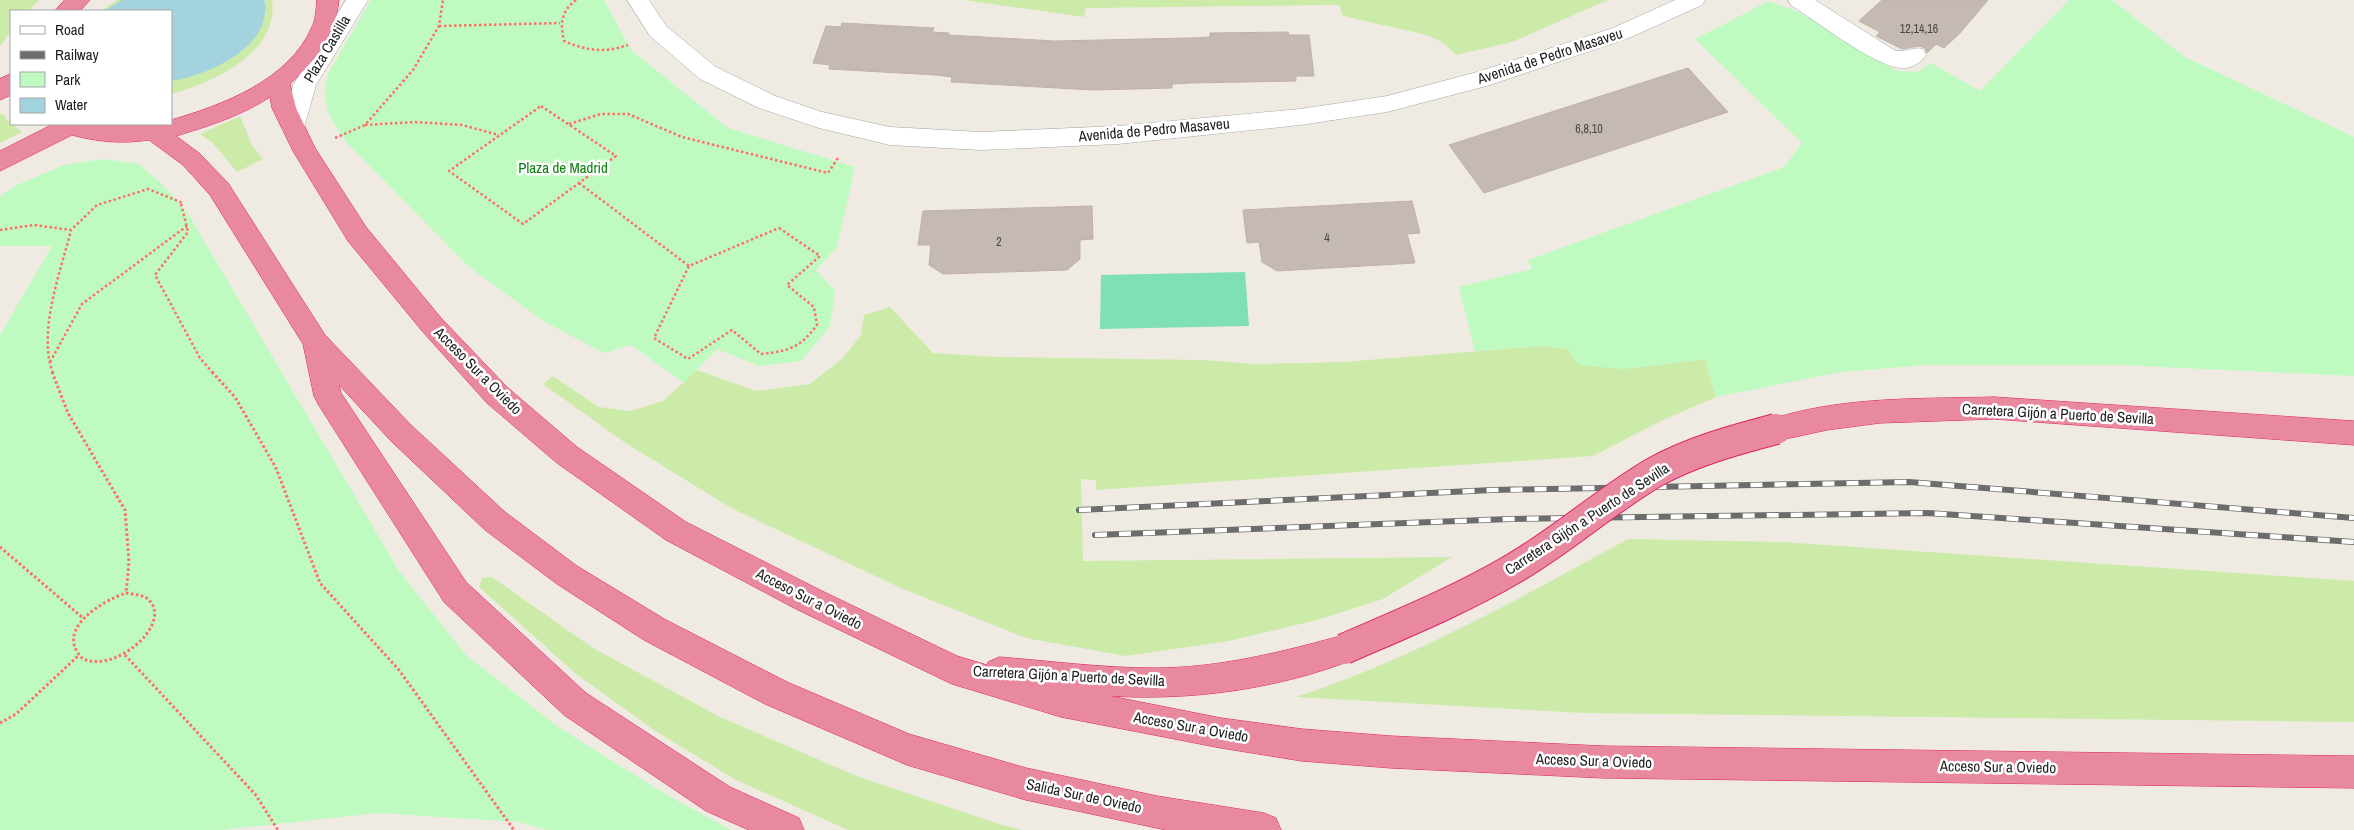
<svg xmlns="http://www.w3.org/2000/svg" width="2354" height="830" font-family="'Archivo Narrow',sans-serif">
<rect width="100%" height="100%" fill="#efebe3"/>
<g fill="#cceba8">
<path d="M 0,0 L 39,0 L 29,11 L 11,11 L 11,31 L 0,46 Z"/>
<path d="M 117,0 L 272,0 C 280,52 213,83 171,94 L 171,11 L 101,11 Z"/>
<path d="M 964,0 L 1608,0 L 1512,42 L 1456,55 L 1444,43 L 1427,35 L 1343,16 L 1339,5 L 1086,8 L 1084,17 Z"/>
<path d="M 3,113 L 6,119 L 22,132 L 0,143 L 0,115 Z"/>
<path d="M 240,116 L 252,145 L 263,159 L 237,172 L 213,143 L 200,134 Z"/>
<path d="M 890,307 L 933,353 L 997,357 L 1203,360 L 1256,364 L 1343,362 L 1541,346 L 1568,349 L 1623,369 L 1705,359 L 1716,397 L 1661,421 L 1593,456 L 1096,490 L 1096,480 L 1081,479 L 1083,561 L 1452,557 L 1383,599 L 1317,620 L 1229,641 L 1125,656 L 1026,638 L 903,589 L 733,509 L 627,444 L 543,384 L 553,376 L 599,407 L 631,411 L 663,401 L 697,370 L 756,391 L 810,384 L 843,358 L 861,335 L 864,315 Z"/>
<path d="M 1628,539 L 1782,542 L 2354,581 L 2354,722 L 1583,713 L 1296,697 C 1413,659 1520,598 1628,539 Z"/>
<path d="M 492,577 L 593,648 L 720,717 L 859,777 L 1002,825 L 1023,830 L 848,830 L 736,780 L 655,731 L 575,673 L 479,587 L 482,578 Z"/>
</g>
<g fill="#bffbc1">
<path d="M 371,0 L 604,0 L 631,50 L 728,128 L 855,167 L 837,247 L 816,270 L 835,291 L 830,326 L 801,361 L 759,366 L 717,349 L 684,383 L 631,345 L 604,353 L 545,322 L 469,267 L 347,143 L 336,127 L 327,110 L 325,92 L 328,74 Z"/>
<path d="M 2069,0 L 2112,0 L 2185,57 L 2354,137 L 2354,376 L 2119,365 L 1927,365 L 1841,372 L 1716,397 L 1705,359 L 1623,369 L 1579,365 L 1568,349 L 1541,346 L 1475,351 L 1459,287 L 1532,269 L 1528,260 L 1784,167 L 1802,143 L 1695,39 L 1769,1 L 1798,12 L 1897,71 L 1917,72 L 1931,63 L 1980,91 Z"/>
<path d="M 103,159 L 139,164 L 164,186 L 187,212 L 399,571 L 466,655 L 558,727 L 665,794 L 731,830 L 547,830 L 519,822 L 378,813 L 221,830 L 0,830 L 0,335 L 52,246 L 0,246 L 0,196 L 17,185 L 64,165 Z"/>
</g>
<path fill="#7fe0b6" d="M 1245,272 L 1249,326 L 1100,329 L 1101,275 Z"/>
<path fill="#a3d3de" d="M 122,0 L 264,0 C 267,7 265,11 264,19 C 256,54 203,76 171,81 L 171,11 L 104,11 Z"/>
<g fill="#c4bab3" stroke="#c1b0a5">
<path d="M 1882,0 L 1988,0 L 1960,33 L 1944,48 L 1936,44 L 1927,53 L 1925,48 L 1919,46 L 1902,49 L 1876,36 L 1880,32 L 1859,21 Z"/>
<path d="M 842,23 L 934,28 L 932,32 L 949,33 L 948,35 L 1055,41 L 1190,38 L 1210,37 L 1210,33 L 1288,32 L 1289,35 L 1309,35 L 1314,76 L 1296,76 L 1296,81 L 1191,83 L 1172,84 L 1172,88 L 1093,90 L 951,82 L 952,77 L 936,75 L 829,69 L 830,65 L 813,63 L 826,26 L 841,27 Z"/>
<path d="M 1688,68 L 1728,112 L 1484,193 L 1449,145 Z"/>
<path d="M 1412,201 L 1420,233 L 1407,234 L 1415,263 L 1277,271 L 1262,262 L 1259,242 L 1247,243 L 1243,210 Z"/>
<path d="M 1092,206 L 1093,239 L 1080,240 L 1080,259 L 1067,270 L 943,274 L 929,265 L 931,245 L 918,245 L 923,211 Z"/>
</g>
<g fill="none" stroke-linecap="round" stroke-linejoin="round">
<defs>
<g id="minor">
<path d="M 346,0 L 368,0 L 316,85 L 302,135 L 294,138 L 286,135 L 282,129 L 293,85 Z"/>
<path d="M 627,0 L 649,0 L 666,26 L 716,67 L 775,96 L 822,112 L 890,127 L 981,132 L 1118,126 L 1300,109 L 1387,96 L 1477,72 L 1613,28 L 1675,0 L 1705,0 L 1702,5 L 1629,38 L 1490,85 L 1387,112 L 1300,125 L 1118,144 L 981,150 L 890,145 L 819,128 L 759,108 L 700,79 L 650,36 Z"/>
<path d="M 1788,0 L 1815,0 L 1894,50 C 1904,54 1912,46 1923,49 L 1926,55 C 1922,62 1909,70 1900,68 C 1873,65 1817,22 1791,5 Z"/>
</g>
<g id="highway">
<path d="M 65,0 L 90,0 L 80,11 L 55,11 Z"/>
<path d="M 317,0 L 339,0 C 334,40 318,57 290,84 L 296,108 L 315,148 L 366,227 L 441,318 L 507,387 L 577,447 L 686,522 L 820,590 L 957,656 L 987,665 L 988,662 L 999,657 C 1051,661 1102,668 1154,668 C 1219,668 1282,652 1344,635 L 1355,639 L 1359,649 L 1355,659 C 1278,689 1192,701 1110,696 L 1221,718 L 1302,729 L 1391,736 L 1603,746 L 2354,756 L 2354,788 L 1603,778 L 1391,768 L 1302,761 L 1221,748 L 1061,717 L 952,684 L 798,610 L 666,540 L 557,463 L 487,403 L 423,332 L 348,241 L 293,151 L 272,108 L 270,97 C 241,116 209,126 176,136 L 199,153 L 228,183 L 325,335 L 411,425 L 505,512 L 577,566 L 666,620 L 787,682 L 909,734 L 1026,768 L 1157,796 L 1264,813 L 1276,818 L 1281,830 L 1166,830 L 1026,800 L 907,765 L 765,704 L 644,640 L 557,584 L 485,530 L 391,441 L 339,385 L 341,393 L 466,582 L 586,693 L 730,787 L 799,818 L 804,830 L 749,830 L 706,811 L 564,715 L 444,602 L 318,404 L 314,396 L 303,344 L 210,195 L 183,165 L 149,140 C 122,144 98,142 72,135 L 0,171 L 0,151 L 53,124 L 171,124 L 171,120 C 223,105 289,80 312,27 C 316,19 316,8 317,0 Z"/>
<path d="M 11,74 L 11,95 L 0,100 L 0,79 Z"/>
<path d="M 1994,397 L 2354,421 L 2354,445 L 1994,419 L 1880,423 L 1827,430 L 1776,441 L 1766,437 L 1762,429 L 1766,421 C 1838,396 1919,399 1994,397 Z"/>
</g>
</defs>
<use href="#minor" stroke="#a5a5a5" stroke-width="1"/>
<use href="#highway" stroke="#de206a" stroke-width="1"/>
<g stroke="#fd6f67" stroke-width="2.5" stroke-dasharray="2.5 2.5" stroke-linecap="butt">
<path d="M 576,0 C 561,11 560,24 564,41 C 587,51 604,53 628,45"/>
<path d="M 439,26 L 560,23"/>
<path d="M 541,106 L 616,156 L 523,224 L 449,171 Z"/>
<path d="M 569,124 L 601,114 L 628,114 L 682,137 L 828,173 L 838,158"/>
<path d="M 365,125 L 415,122 L 462,125 L 499,135"/>
<path d="M 335,138 L 365,125 L 413,70 L 439,26 L 443,0"/>
<path d="M 579,183 L 689,266"/>
<path d="M 181,204 L 188,232 L 155,275 L 200,358 L 213,373"/>
<path d="M 779,228 L 820,256 L 787,285 L 814,307 L 817,325 C 800,348 789,351 761,354 L 732,330 L 688,359 L 654,338 L 689,266 Z"/>
<path d="M 0,230 L 34,225 L 71,230 L 97,205 L 148,189 L 183,203"/>
<path d="M 50,362 L 82,304 L 187,226"/>
<path d="M 53,373 C 37,332 61,271 71,230"/>
</g>
<g stroke="#fd6f67" stroke-width="3" stroke-dasharray="2.5 2.5" stroke-linecap="butt">
<path d="M 52,372 L 68,413 L 125,510 L 129,562 L 126,593"/>
<path d="M 212,372 L 235,397 L 276,468 L 320,583 L 399,670 L 514,830"/>
<path d="M 0,547 L 83,618"/>
<path d="M 126,593 C 132,594 140,595 145,597 C 178,618 119,674 83,659 C 53,630 102,601 126,593 Z"/>
<path d="M 125,655 L 255,794 L 278,830"/>
<path d="M 0,723 L 16,714 L 78,656"/>
</g>
<use href="#minor" fill="#fff" fill-rule="evenodd"/>
<use href="#highway" fill="#e9899f" fill-rule="evenodd"/>
<defs>
<g id="rail">
<path d="M 1079,510 L 1492,490 L 1909,482 L 2354,518"/>
<path d="M 1095,535 L 1510,519 L 1928,513 L 2354,542"/>
</g>
</defs>
<use href="#rail" stroke="#6c6c6c" stroke-width="6"/>
<use href="#rail" stroke="#fff" stroke-width="4.5" stroke-dasharray="12" stroke-linecap="butt"/>
<defs>
<path id="highway-bridge" d="M 1344,649 C 1401,624 1458,601 1511,570 C 1562,541 1605,501 1655,472 C 1693,451 1735,440 1776,429"/>
</defs>
<use href="#highway-bridge" stroke="#de206a" stroke-width="32" stroke-linecap="butt"/>
<use href="#highway-bridge" stroke="#e9899f" stroke-width="30"/>
</g>
<g text-anchor="middle" stroke-width="5" stroke-linejoin="round" paint-order="stroke">
<g font-size="12" fill="#484543">
<text x="1919" y="33">12,14,16</text>
<text x="1589" y="133">6,8,10</text>
<text x="1327" y="242">4</text>
<text x="999" y="246">2</text>
</g>
<g font-size="15" fill="#1e1e1e" stroke="#fff">
<text transform="translate(327 49) rotate(-59)" y="5">Plaza Castilla</text>
<text transform="translate(1550 56) rotate(-18)" y="5">Avenida de Pedro Masaveu</text>
<text transform="translate(1154 130) rotate(-5)" y="5">Avenida de Pedro Masaveu</text>
<text transform="translate(478 371) rotate(45)" y="5">Acceso Sur a Oviedo</text>
<text transform="translate(2058 414) rotate(3)" y="5">Carretera Gijón a Puerto de Sevilla</text>
<text transform="translate(1587 519) rotate(-33)" y="5">Carretera Gijón a Puerto de Sevilla</text>
<text transform="translate(809 599) rotate(27)" y="5">Acceso Sur a Oviedo</text>
<text transform="translate(1069 676) rotate(3)" y="5">Carretera Gijón a Puerto de Sevilla</text>
<text transform="translate(1191 727) rotate(10)" y="5">Acceso Sur a Oviedo</text>
<text transform="translate(1594 761) rotate(2)" y="5">Acceso Sur a Oviedo</text>
<text transform="translate(1998 767) rotate(1)" y="5">Acceso Sur a Oviedo</text>
<text transform="translate(1084 796) rotate(12)" y="5">Salida Sur de Oviedo</text>
</g>
<g font-size="15" fill="#097f0d" stroke="#fff">
<text x="563" y="173">Plaza de Madrid</text>
</g>
</g>
<rect x="10" y="10" width="162" height="115" fill="#ffffff" stroke="#a5a5a5"/>
<rect x="20" y="26" width="25" height="8" fill="#ffffff" stroke="#a5a5a5"/>
<text x="55" y="35" font-size="15" fill="#1e1e1e">Road</text>
<rect x="20" y="51" width="25" height="8" fill="#6c6c6c" stroke="#a5a5a5"/>
<text x="55" y="60" font-size="15" fill="#1e1e1e">Railway</text>
<rect x="20" y="72" width="25" height="15" fill="#bffbc1" stroke="#a5a5a5"/>
<text x="55" y="85" font-size="15" fill="#1e1e1e">Park</text>
<rect x="20" y="98" width="25" height="15" fill="#a3d3de" stroke="#a5a5a5"/>
<text x="55" y="110" font-size="15" fill="#1e1e1e">Water</text>
</svg>
